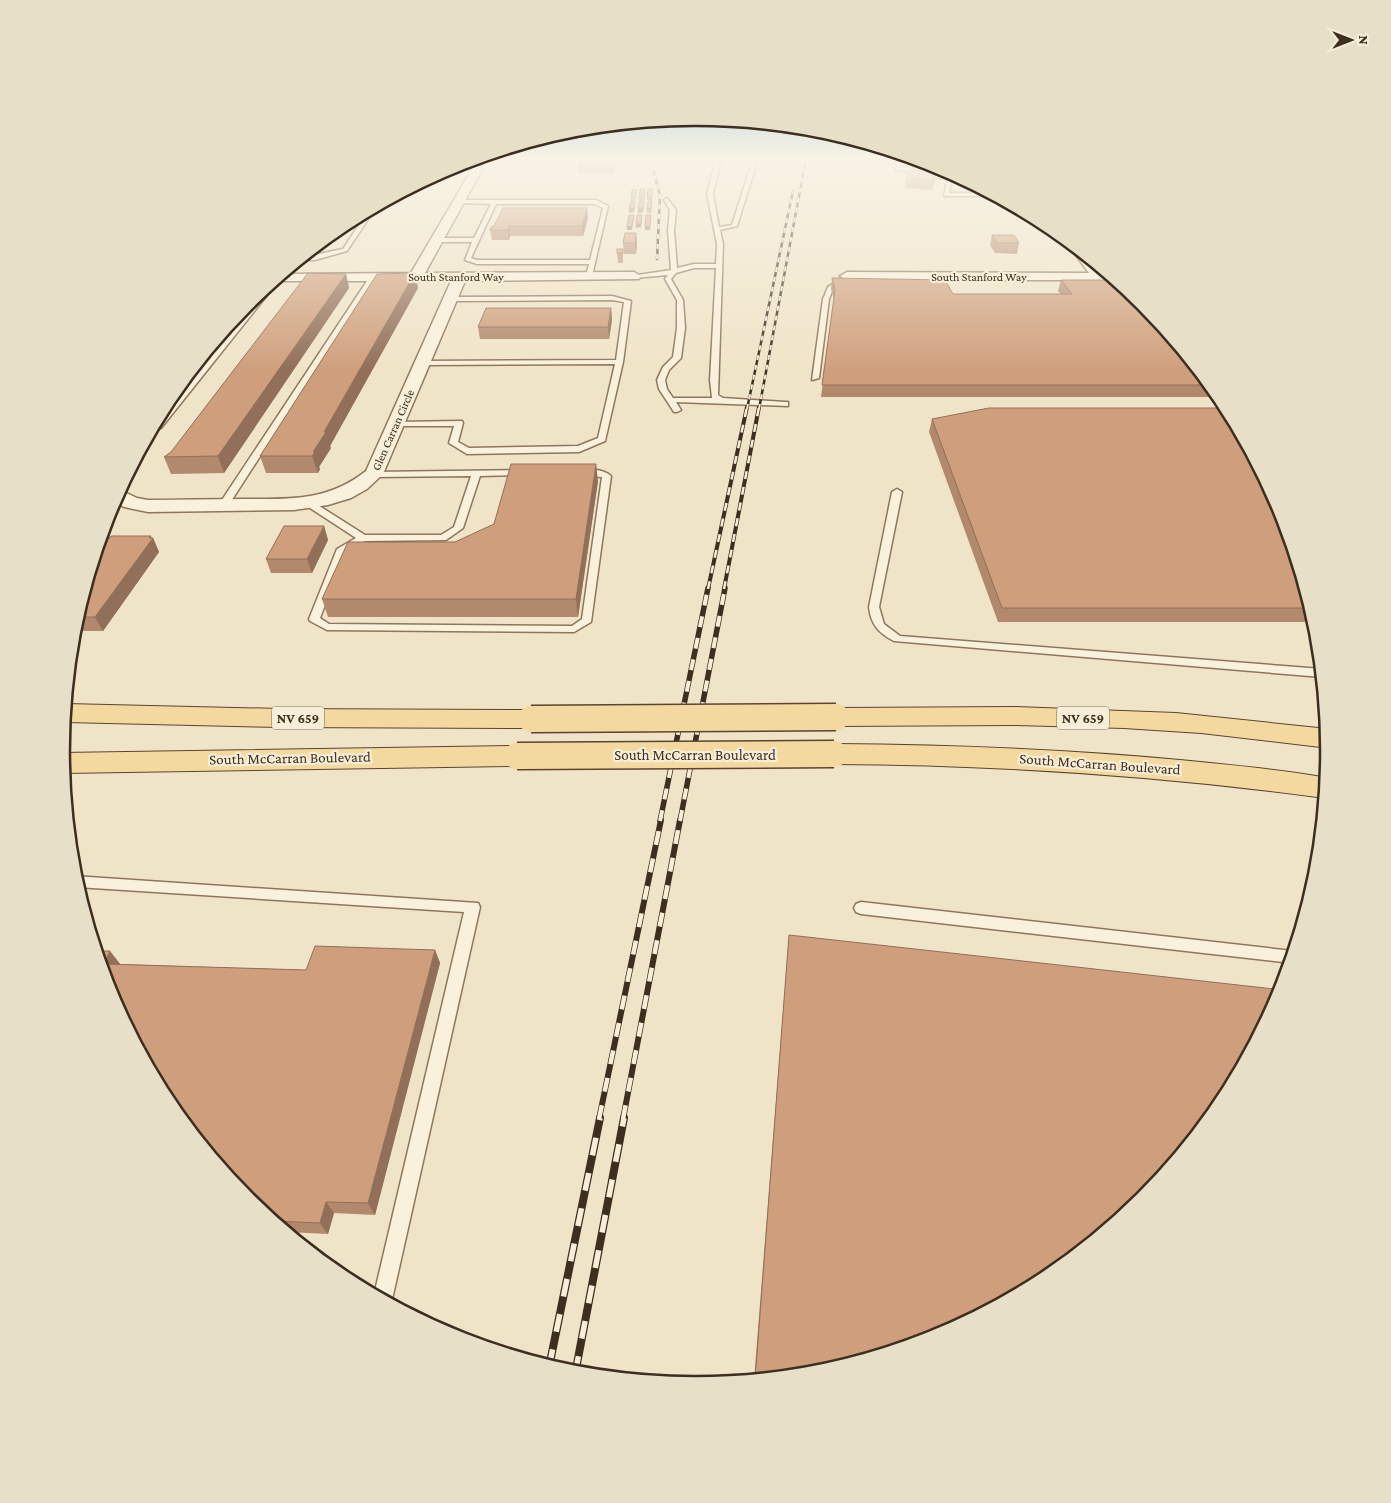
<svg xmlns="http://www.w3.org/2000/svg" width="1391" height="1503" font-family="'Crimson Pro',serif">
<rect width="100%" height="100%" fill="#f0e4c8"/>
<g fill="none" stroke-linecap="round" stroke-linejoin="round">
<defs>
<g id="lane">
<path d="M 716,159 L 721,159 L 713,194 L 719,227 L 732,225 L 753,159 L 758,159 L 737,226 L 720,230 L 723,244 L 718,395 L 723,398 L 785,402 L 788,402 L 788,406 L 676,402 L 681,410 L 677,412 L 674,412 L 659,389 L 657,380 L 663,367 L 673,357 L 677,328 L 677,300 L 665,279 L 668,275 L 634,278 L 631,276 L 671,270 L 668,230 L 670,210 L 664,200 L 667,198 L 676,210 L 674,230 L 677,268 L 694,264 L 716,264 L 717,244 L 707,194 ZM 694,268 L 716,268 L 710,380 L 712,398 L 673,398 L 667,389 L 665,380 L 669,370 L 681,358 L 685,328 L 683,300 L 671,279 L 676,273 Z"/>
<path d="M 897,167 L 927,169 L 930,171 L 927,173 L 895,170 Z"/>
<path d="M 949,171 L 953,174 L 949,193 L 990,193 L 996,196 L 944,196 Z"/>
<path d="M 459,200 L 596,200 L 608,206 L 592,276 L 589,278 L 586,276 L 589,264 L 477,264 L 465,260 L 472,242 L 437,242 L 434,240 L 437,238 L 474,238 L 491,204 L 457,203 ZM 496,204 L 595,204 L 603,208 L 590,260 L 477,260 L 471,258 Z"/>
<path d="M 363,213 L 371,215 L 347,251 L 315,260 L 300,260 C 305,256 334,251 343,249 L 364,217 L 358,216 Z"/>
<path d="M 372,276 L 375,278 L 228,506 L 223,509 L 220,508 L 218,506 L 369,278 Z"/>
<path d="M 843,277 L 848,278 L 833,289 L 829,299 L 819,378 L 812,380 L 823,299 L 828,287 Z"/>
<path d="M 612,296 L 631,301 L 623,362 L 605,441 L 579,452 L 467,454 L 449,443 L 454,426 L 396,426 L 392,424 L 396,422 L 462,421 L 463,423 L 458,442 L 469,448 L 578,446 L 598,438 L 615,364 L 423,365 L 419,363 L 423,361 L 616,360 L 624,302 L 612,300 L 450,301 L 447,299 L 450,297 Z"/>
<path d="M 524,470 L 528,473 L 527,475 L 480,476 L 463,528 L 446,540 L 365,541 L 346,551 L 320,618 L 329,624 L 572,626 L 582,619 L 602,477 L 581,476 L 577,473 C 585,467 604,469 611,476 L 591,622 L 574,632 L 327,630 L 310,621 L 309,619 L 337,549 L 356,538 L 307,506 L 307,502 L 313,502 L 365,535 L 441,535 L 454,527 L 471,476 L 374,477 L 370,474 L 371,472 Z"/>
<path d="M 897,489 L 902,492 L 879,607 L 884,624 L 900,636 L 1322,669 L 1322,677 L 894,641 C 879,633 871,625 869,607 L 892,492 Z"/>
<path d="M 74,876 L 478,903 L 480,907 L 391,1304 L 374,1295 L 464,912 L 77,887 Z"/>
<path d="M 861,902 L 1293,951 L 1295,951 L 1291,963 L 861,914 L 856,912 L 854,908 L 856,904 Z"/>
</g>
<g id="street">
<path d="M 478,159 L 488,159 L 425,273 L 634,272 L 641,276 L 639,279 L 465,281 L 383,474 L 367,489 L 351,498 L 328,505 L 294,510 L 148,512 L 124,507 L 114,501 L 120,490 L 137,498 L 148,500 C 179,500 210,499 241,499 C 288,499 327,502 366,471 L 451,281 L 274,281 L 282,274 L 411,273 Z"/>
<path d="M 1071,243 L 1094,262 L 1103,273 L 1107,273 L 1116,280 L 847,280 L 840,276 L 847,272 L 1089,273 L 1069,246 Z"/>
<path d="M 272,283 L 274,286 L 272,289 L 161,428 L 152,429 L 168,399 L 247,303 Z"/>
</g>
<g id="primary">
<path d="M 66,704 L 281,709 L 531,710 L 540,713 L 544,719 L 540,725 L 531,728 L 281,727 L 65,722 Z"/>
<path d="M 1016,707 L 1176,713 L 1328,729 L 1329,748 L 1201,733 L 1124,728 L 1016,725 L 836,726 L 827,723 L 823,717 L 827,711 L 836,708 Z"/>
<path d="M 834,744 C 950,745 1065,749 1180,760 C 1229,765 1279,769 1327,778 L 1325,798 C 1162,776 999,765 834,764 L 824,761 L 820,754 L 824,747 Z"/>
<path d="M 517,746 L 527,749 L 531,756 L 527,763 L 517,766 L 63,773 L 61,753 Z"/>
</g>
</defs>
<use href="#lane" stroke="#8d765c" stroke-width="3"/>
<use href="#street" stroke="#8d765c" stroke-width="3"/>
<use href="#primary" stroke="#5b4430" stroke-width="2"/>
<use href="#lane" fill="#faf1dc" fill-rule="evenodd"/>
<use href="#street" fill="#faf1dc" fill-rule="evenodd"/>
<use href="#primary" fill="#f3d9a0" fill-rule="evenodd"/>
<defs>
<g id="rail-far4">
<path d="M 652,165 L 660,195 L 657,259"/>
<path d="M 747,409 L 793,191"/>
<path d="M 759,409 L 806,159"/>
</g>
<g id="rail-far3">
<path d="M 708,589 L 747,407"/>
<path d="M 724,589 L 759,407"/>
</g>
<g id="rail-far2">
<path d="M 660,821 L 708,588"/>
<path d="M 680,821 L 725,588"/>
</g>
<g id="rail-far1">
<path d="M 599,1119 L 661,820"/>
<path d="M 623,1119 L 680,820"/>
</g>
<g id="rail">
<path d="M 549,1367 L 600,1118"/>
<path d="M 575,1374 L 624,1118"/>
</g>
</defs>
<use href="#rail-far4" stroke="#3d2e20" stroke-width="2.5"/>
<use href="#rail-far3" stroke="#3d2e20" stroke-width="4"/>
<use href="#rail-far2" stroke="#3d2e20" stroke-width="5.5"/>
<use href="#rail-far1" stroke="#3d2e20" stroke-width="6"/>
<use href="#rail" stroke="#3d2e20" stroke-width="8"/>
<use href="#rail-far4" stroke="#f7eed8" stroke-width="2" stroke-dasharray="5" stroke-linecap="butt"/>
<use href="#rail-far3" stroke="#f7eed8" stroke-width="2.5" stroke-dasharray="8" stroke-linecap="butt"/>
<use href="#rail-far2" stroke="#f7eed8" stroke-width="4" stroke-dasharray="11" stroke-linecap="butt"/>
<use href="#rail-far1" stroke="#f7eed8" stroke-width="4.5" stroke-dasharray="14" stroke-linecap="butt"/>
<use href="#rail" stroke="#f7eed8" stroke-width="5.5" stroke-dasharray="18" stroke-linecap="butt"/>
<defs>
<g id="primary-bridge">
<path d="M 531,719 L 836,717"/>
<path d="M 517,756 L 834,754"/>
</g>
</defs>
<use href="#primary-bridge" stroke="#5b4430" stroke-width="29" stroke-linecap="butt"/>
<use href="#primary-bridge" stroke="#f3d9a0" stroke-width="26"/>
</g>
<g fill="#b2896c">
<path d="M 617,159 L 614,173 L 578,173 L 578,164 Z"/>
<path d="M 942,168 L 946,169 L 943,181 L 935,180 L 932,190 L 905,188 L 906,178 Z"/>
<path d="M 653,189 L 652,200 L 647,200 L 647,197 Z"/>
<path d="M 652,204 L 651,213 L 647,213 L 647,209 Z"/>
<path d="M 588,218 L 583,236 L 510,236 L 509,240 L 492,240 L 490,230 L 492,226 Z"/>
<path d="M 636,233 L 637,244 L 636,254 L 624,254 L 623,243 Z"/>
<path d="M 992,235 L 1019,243 L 1017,254 L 995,253 L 990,245 Z"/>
<path d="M 623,249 L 623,263 L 618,263 L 617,253 Z"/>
<path d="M 415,273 L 418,288 L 330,446 L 331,448 L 319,467 L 320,469 L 318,473 L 266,473 L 260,456 Z"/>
<path d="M 346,274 L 349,288 L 224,473 L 171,474 L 164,457 L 171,452 Z"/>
<path d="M 832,278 L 953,294 L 1061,294 L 1058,291 L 1061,280 L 1144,303 L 1217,392 L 1214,397 L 821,397 L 834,300 L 831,289 Z"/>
<path d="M 611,308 L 612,320 L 609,339 L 480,339 L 478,327 Z"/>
<path d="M 932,419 L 1282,509 L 1316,622 L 998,622 L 929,432 Z"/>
<path d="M 598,481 L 578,617 L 328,617 L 322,599 Z"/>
<path d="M 324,526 L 328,540 L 312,573 L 271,573 L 266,559 Z"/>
<path d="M 151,536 L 151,538 L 153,538 L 159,552 L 103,631 L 73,631 L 74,627 L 101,538 Z"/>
<path d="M 789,935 L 819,1374 L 754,1380 L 788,949 Z"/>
<path d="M 94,940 L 102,951 L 120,964 L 306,970 L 435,950 L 440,963 L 375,1215 L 334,1213 L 328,1234 L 286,1232 L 247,1200 Z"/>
</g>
<g fill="#916f58">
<path d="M 615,159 L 617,159 L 614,173 L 613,164 Z"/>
<path d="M 937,171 L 935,180 L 932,190 L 933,180 Z"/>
<path d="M 635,201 L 634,212 L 629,213 L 629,209 Z"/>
<path d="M 644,201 L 643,212 L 638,213 L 638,209 Z"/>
<path d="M 587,208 L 588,218 L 583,236 L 582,226 Z"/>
<path d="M 634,215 L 632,230 L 627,230 L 627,227 Z"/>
<path d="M 642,215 L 641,227 L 636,228 L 636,224 Z"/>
<path d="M 651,215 L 650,230 L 645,230 L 645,227 Z"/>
<path d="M 509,226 L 510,236 L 509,240 L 508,230 Z"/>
<path d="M 337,229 L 329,239 L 328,236 Z"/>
<path d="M 636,233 L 637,244 L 636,254 L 635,243 Z"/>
<path d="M 415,273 L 418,288 L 330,446 L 331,448 L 319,467 L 320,469 L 318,473 L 312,456 L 313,452 Z"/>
<path d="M 346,274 L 349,288 L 224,473 L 218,456 Z"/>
<path d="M 611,308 L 612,320 L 609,339 L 608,327 Z"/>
<path d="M 596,464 L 598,481 L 578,617 L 576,599 Z"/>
<path d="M 324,526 L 328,540 L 312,573 L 307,559 Z"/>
<path d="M 151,536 L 152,539 L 153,538 L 159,552 L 103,631 L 95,617 Z"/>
<path d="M 94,940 L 104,954 L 100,962 L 93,941 Z"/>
<path d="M 435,950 L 440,963 L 375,1215 L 368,1203 Z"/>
<path d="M 110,951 L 121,965 L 104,964 Z"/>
<path d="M 326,1202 L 334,1213 L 328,1234 L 320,1223 Z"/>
</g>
<g fill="#cf9f7d" stroke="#916f58">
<path d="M 579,159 L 615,159 L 613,164 L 578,164 Z"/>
<path d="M 912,165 L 942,168 L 945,169 L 944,171 L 937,171 L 933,180 L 906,178 Z"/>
<path d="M 640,189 L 645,189 L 644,199 L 639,199 Z"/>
<path d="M 648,189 L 653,189 L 652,197 L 647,197 Z"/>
<path d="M 632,190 L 637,190 L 635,199 L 631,199 Z"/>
<path d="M 631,201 L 635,201 L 634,209 L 629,209 Z"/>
<path d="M 639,201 L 644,201 L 643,209 L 638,209 Z"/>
<path d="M 648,201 L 652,201 L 651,209 L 647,209 Z"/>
<path d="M 503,208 L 587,208 L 582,226 L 509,226 L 508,230 L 490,230 L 492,226 L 494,226 Z"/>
<path d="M 629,215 L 634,215 L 632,226 L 627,227 Z"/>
<path d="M 637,215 L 642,215 L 641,224 L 636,224 Z"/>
<path d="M 646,215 L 651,215 L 650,226 L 645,227 Z"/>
<path d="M 625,233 L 636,233 L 635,243 L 623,243 Z"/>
<path d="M 992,235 L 1014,235 L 1019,243 L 997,243 Z"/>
<rect x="617" y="249" width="6" height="4"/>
<path d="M 308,273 L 346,274 L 218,456 L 164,457 L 171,452 Z"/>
<path d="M 415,273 L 324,432 L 326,432 L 313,452 L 315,452 L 312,456 L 260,456 L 377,274 Z"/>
<path d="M 832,278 L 945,280 L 953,294 L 1072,294 L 1061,280 L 1116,280 L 1144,303 L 1211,385 L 822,385 L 835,290 Z"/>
<path d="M 486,308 L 611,308 L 608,327 L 478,327 Z"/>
<path d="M 989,408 L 1227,408 L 1282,509 L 1312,608 L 1002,608 L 932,419 Z"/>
<path d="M 511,464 L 596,464 L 576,599 L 322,599 L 348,542 L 455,542 L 494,524 Z"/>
<path d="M 284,526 L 324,526 L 307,559 L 266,559 Z"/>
<path d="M 111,536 L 151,536 L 149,538 L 153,538 L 95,617 L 77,617 L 101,538 L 110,538 Z"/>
<path d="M 789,935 L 1283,990 L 1281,994 L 1223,1104 L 1144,1200 L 1048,1279 L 938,1338 L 819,1374 L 755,1380 Z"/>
<path d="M 315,946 L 435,950 L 368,1203 L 326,1202 L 320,1223 L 273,1221 L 247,1200 L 168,1104 L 109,994 L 96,951 L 110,951 L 104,964 L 306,970 Z"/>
</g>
<linearGradient id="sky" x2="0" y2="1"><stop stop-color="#8fbad6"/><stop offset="0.43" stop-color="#f8f3e6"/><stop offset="1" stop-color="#f8f3e6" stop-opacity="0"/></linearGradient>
<rect width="1391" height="370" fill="url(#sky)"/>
<g text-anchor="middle" stroke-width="4.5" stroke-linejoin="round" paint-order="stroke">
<g font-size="12" fill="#3d2e20" stroke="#f7eed8">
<text x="456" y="281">South Stanford Way</text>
<text x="979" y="281">South Stanford Way</text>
<text transform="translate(393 430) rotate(-66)" y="4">Glen Carran Circle</text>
</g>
<g fill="#f7eed8" stroke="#756857" stroke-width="1">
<rect x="272" y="706.5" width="52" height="23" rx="4"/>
<rect x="1057" y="706.5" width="52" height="23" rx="4"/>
</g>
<g font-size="14" font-weight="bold" fill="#3d2e20">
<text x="298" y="723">NV 659</text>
<text x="1083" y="723">NV 659</text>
</g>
<g font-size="15" fill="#3d2e20" stroke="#f7eed8">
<text x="695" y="760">South McCarran Boulevard</text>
<text transform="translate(290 758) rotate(-1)" y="5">South McCarran Boulevard</text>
<text transform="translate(1100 764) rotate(4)" y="5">South McCarran Boulevard</text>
</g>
</g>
<path d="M0 0H1391V1503H0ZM70 751a625 625 0 1 1 1250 0a625 625 0 1 1-1250 0Z" fill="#e8dfc9" fill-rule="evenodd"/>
<path fill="none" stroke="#3d2e20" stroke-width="2.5" d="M70 751a625 625 0 1 1 1250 0a625 625 0 1 1-1250 0Z"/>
<g transform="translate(1351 40) rotate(90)" stroke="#f7eed8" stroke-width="4" paint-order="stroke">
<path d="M0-4L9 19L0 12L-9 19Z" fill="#3d2e20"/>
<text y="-8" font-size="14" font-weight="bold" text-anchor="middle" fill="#3d2e20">N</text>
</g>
</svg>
